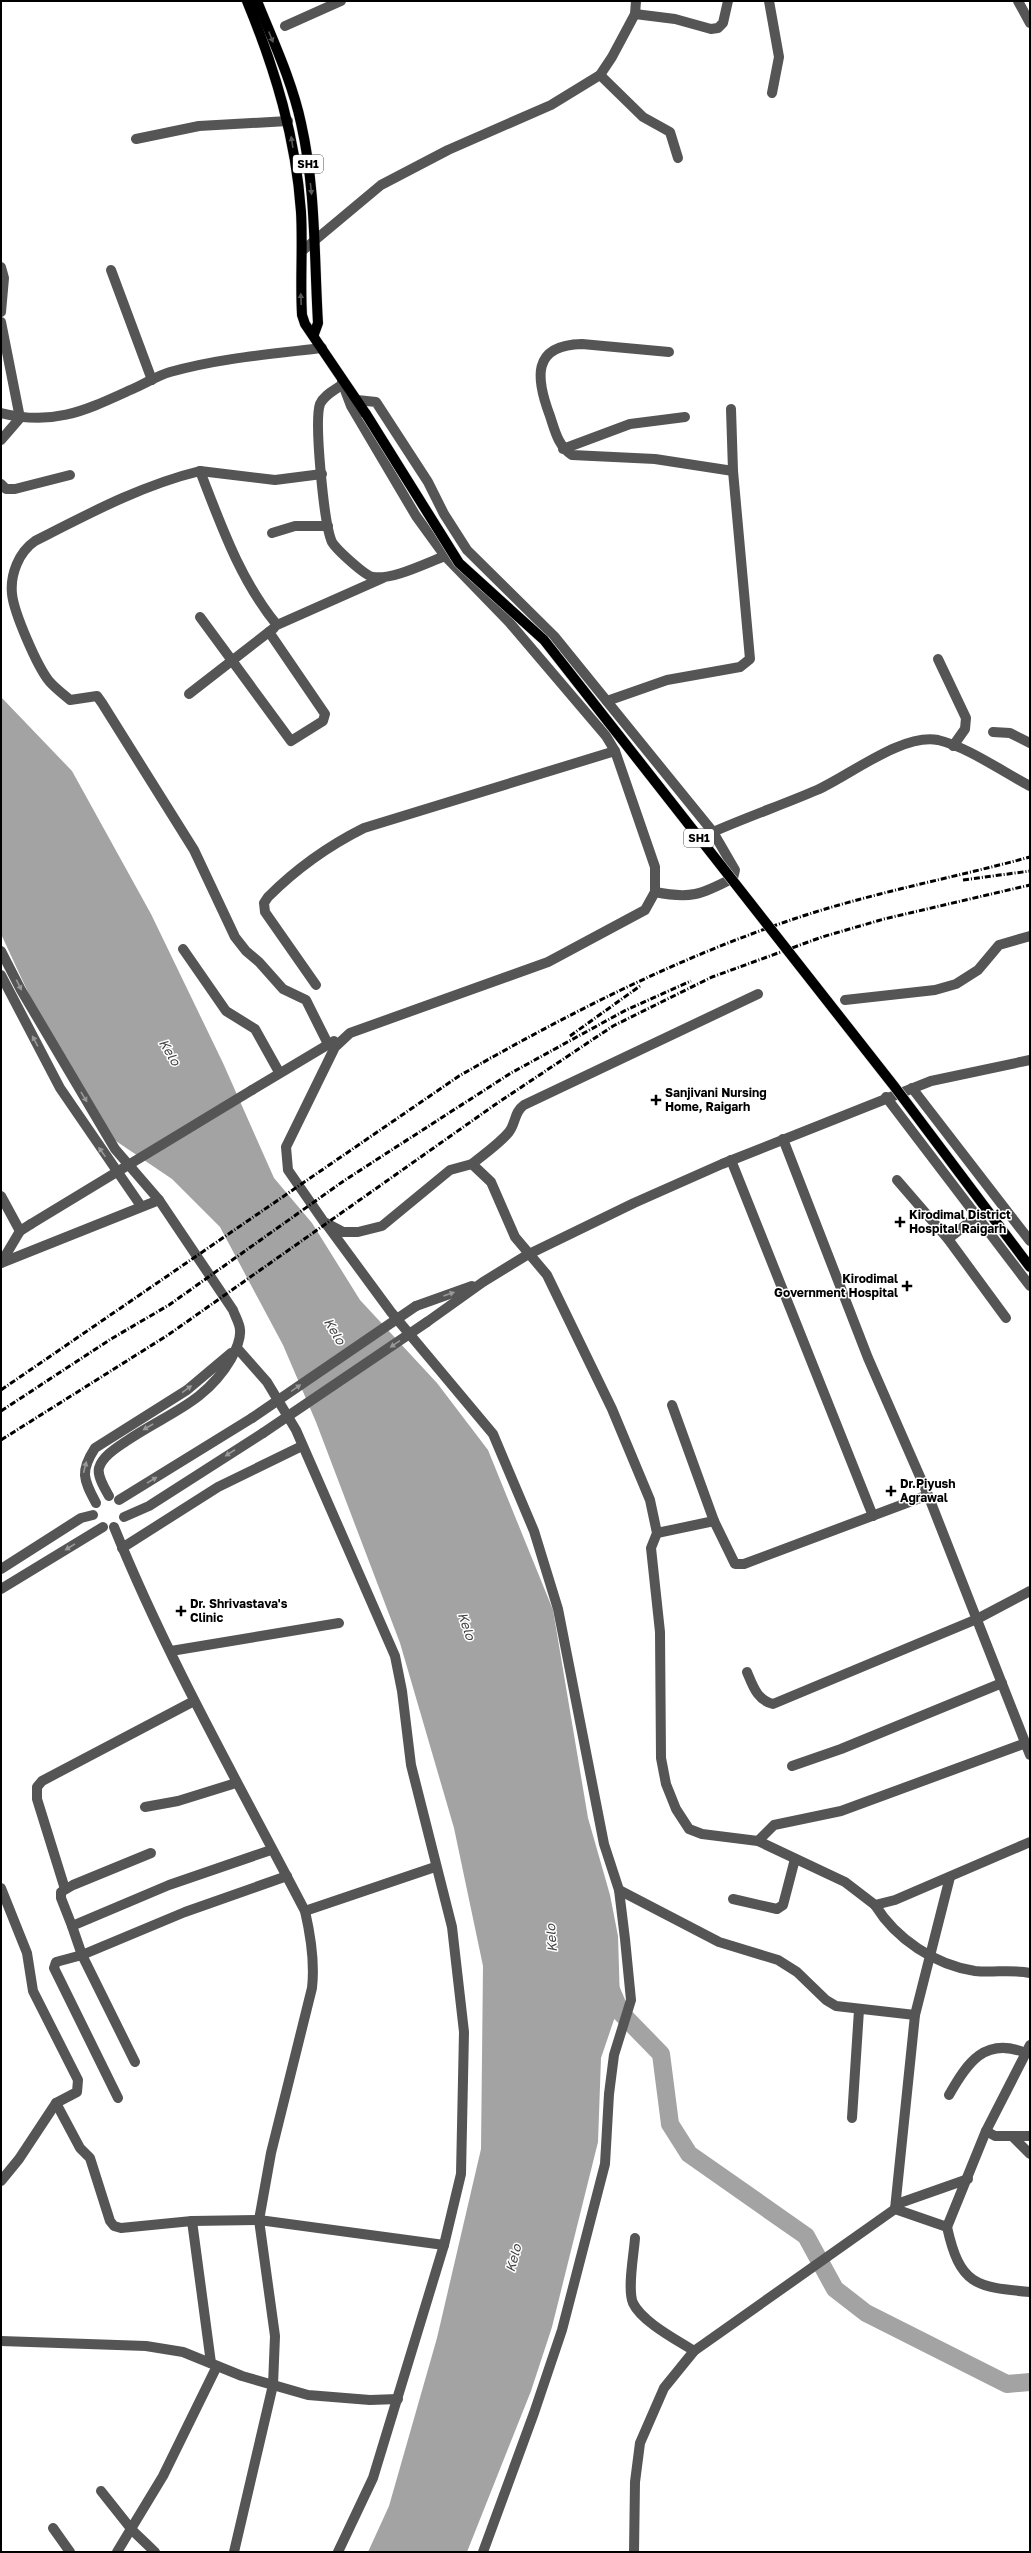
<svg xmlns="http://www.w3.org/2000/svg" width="1031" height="2553" font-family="'Golos Text',sans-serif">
<rect width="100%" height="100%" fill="#fff"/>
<path fill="#a3a3a3" d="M 1,697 L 72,771 L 151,914 L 223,1063 L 274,1178 L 312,1223 L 360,1300 L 437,1383 L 488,1450 L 553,1610 L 588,1818 L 610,1895 L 618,1936 L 620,2002 L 601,2058 L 598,2142 L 552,2327 L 531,2391 L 467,2552 L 368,2552 L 389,2506 L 437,2338 L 481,2149 L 483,1966 L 454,1828 L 400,1643 L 316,1422 L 283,1345 L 220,1227 L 172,1179 L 110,1137 L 46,1031 L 1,934 Z"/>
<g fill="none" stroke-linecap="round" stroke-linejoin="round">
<path stroke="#a3a3a3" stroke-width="18" d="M 609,1985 L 621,2013 L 661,2054 L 670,2124 L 689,2154 L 806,2236 L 835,2289 L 866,2313 L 1007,2384 L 1030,2382"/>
<defs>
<g id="major">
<path d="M 247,1 C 275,69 296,138 301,212 C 303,246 300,281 302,315 L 305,324 L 366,414"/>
<path d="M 257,1 C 273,41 292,81 301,123 C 316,189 314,256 318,323 L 314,334"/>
</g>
</defs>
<use href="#major" stroke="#dbdbdb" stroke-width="11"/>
<g stroke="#555" stroke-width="10">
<path d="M 769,1 L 779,57 L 772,93"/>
<path d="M 1018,1 L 1030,23"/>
<path d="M 635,14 L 675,19 L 711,29 L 718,28 L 723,23 L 728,1"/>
<path d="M 285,26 L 341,1"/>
<path d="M 600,75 L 643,117 L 670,132 L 678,158"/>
<path d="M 136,139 L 199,126 L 288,121"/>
<path d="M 302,251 L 381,185 L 448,150 L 551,105 L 600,75 L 612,57 L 635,14 L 636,1"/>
<path d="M 1,267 L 4,278 L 1,312"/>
<path d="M 111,270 L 152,380"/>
<path d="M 1,322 L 20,418 L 1,440"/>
<path d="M 669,352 L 582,344 C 531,345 536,379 550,416 C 555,431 558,446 572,455 L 655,459 L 733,471"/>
<path d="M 342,382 L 351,406 L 416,516 L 445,556 L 509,622 L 606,736 L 615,751 L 655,867 L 655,892 L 645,910 L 548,962 L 350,1033 L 335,1047 L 286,1147 L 288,1170 L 324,1222 L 343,1232 L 358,1232 L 382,1226 L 450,1170 L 472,1164 L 491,1182 L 515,1237 L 547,1275 L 612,1409 L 650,1500 L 657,1533 L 651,1548 L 660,1632 L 661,1758 L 666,1784 L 676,1809 L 689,1829 L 702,1834 L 758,1841 L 845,1882 L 875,1905 L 895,1900 L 1030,1842"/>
<path d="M 343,384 C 335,390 324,395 320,404 C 314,421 324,525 332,542 C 336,549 365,576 373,577 C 393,580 426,563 445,556"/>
<path d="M 357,400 L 376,402 L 428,482 L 444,514 L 467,550 L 554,636 L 713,832 C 747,817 782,805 817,790 C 849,776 902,733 938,740 C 968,747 1003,772 1030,786"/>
<path d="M 1,413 C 56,427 88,409 137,387 C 148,382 159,375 170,372 C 220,358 271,354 322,348"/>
<path d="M 563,449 L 630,424 L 685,417"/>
<path d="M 200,471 L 275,480 L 322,474"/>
<path d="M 1,484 L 6,489 L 15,489 L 70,475"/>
<path d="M 272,533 L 295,526 L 328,526"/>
<path d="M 200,617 L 291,741 L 323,721 L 325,714 L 269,632"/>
<path d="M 938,659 L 966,718 L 965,729 L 953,746"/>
<path d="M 189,694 L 274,628"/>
<path d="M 607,701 L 667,680 L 740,667 L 750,659 L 733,471 L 731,409"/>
<path d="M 993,732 L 1010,733 L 1030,743"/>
<path d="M 655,892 C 690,899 701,895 733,878 L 735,870 L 713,832"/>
<path d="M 183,949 L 226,1011 L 255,1029 L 279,1072"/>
<path d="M 1,951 L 21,990 L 115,1149 L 159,1200"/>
<path d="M 1,975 L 60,1088 L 141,1206"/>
<path d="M 316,985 L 265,912 L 264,903 L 268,897 C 297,868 328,846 364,828 L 615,751"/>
<path d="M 845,1000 L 935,990 L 956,984 L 978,970 L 999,945 L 1030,936"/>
<path d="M 328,1044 L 306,1000 L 283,989 L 259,962 L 246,951 L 235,937 L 194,850 L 102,703 L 97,696 L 70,700 C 63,694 55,688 49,681 C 37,666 14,613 12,594 C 10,574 19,552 35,541 C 88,514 142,485 200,471 C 221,525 240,580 277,625 L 383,578"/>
<path d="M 912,1088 L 1030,1241"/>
<path d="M 252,1090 L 334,1041"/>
<path d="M 886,1097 L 1030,1286"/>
<path d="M 783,1139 L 868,1358 L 928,1495 L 1030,1755"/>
<path d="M 731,1160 L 873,1516"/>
<path d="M 472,1164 C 484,1154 499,1144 509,1132 C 516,1123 514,1112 524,1105 L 758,994"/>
<path d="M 897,1180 L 948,1239 L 1006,1318"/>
<path d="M 1,1196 L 20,1231"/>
<path d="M 327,1225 L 391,1312 L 493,1434 L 534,1531 L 558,1609 L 604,1844 L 619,1890 L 625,1939 L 631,2000 L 614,2055 L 609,2094 L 605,2164 L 562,2330 L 534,2413 L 483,2552"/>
<path d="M 948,1239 L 977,1216"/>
<path d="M 1,1263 L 159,1200 L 233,1310 C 235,1316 240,1324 240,1330 C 241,1340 236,1350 231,1359 C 205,1404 165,1414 125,1442 C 116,1448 102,1457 99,1468 C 97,1476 105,1489 109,1496"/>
<path d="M 1,1263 L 20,1231 L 31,1224"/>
<path d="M 416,1306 L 472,1286"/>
<path d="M 427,1322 L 483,1282 L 527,1255 L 634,1203 L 722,1164 L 931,1081 L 1030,1060"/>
<path d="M 237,1348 L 267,1382 L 296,1430 L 395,1656 L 402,1691 L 411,1765 L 452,1927 L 464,2032 L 461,2174 L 444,2245 L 373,2478 L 338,2552"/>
<path d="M 672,1405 L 714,1521 L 735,1564 L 744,1564 L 928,1495"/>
<path d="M 119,1500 L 252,1418"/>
<path d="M 96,1503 C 83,1479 80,1471 95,1448 L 187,1390 L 231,1353"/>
<path d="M 124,1517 L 149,1506 L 263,1433"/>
<path d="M 114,1527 C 168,1660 239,1784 305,1911 C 311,1937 315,1962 312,1988 L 271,2153 L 259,2220 L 275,2336 L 273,2385 L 234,2552"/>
<path d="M 657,1533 L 714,1521"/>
<path d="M 122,1548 L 218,1487 L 302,1446"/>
<path d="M 1,1569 L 81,1518 L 93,1515"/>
<path d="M 1,1589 L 103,1527"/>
<path d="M 171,1651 L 339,1623"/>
<path d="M 747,1672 C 753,1686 757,1700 773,1704 L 977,1619 L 1030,1591"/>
<path d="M 792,1766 L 841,1749 L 1002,1683"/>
<path d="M 145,1807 L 178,1801 L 236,1783"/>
<path d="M 758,1841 L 774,1825 L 841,1811 L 1026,1743"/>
<path d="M 1,1888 L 27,1953 L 33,1991 L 78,2080 L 77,2092 L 56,2103 L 80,2148 L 90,2158 L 110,2221 L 114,2226 L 121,2228 L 192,2221 L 259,2220 L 444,2245"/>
<path d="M 65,1889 L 37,1799 L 37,1787 L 42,1781 L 194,1701"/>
<path d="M 619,1890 L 719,1942 L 778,1960 L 797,1972 L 826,2000 L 836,2006 L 915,2015"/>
<path d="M 733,1899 L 777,1909 L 783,1905 L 795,1859"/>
<path d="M 875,1905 C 896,1939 935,1965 975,1971 C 993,1973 1012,1969 1030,1973"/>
<path d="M 305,1911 L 435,1867"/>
<path d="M 72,1926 L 61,1898 L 61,1892 L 73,1885 L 151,1853"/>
<path d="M 135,2062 L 82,1955 L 185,1912 L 287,1876"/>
<path d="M 949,2095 C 967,2063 985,2036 1026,2053"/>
<path d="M 118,2098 L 54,1968 L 56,1962 L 82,1955 L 72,1926 L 169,1885 L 271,1850"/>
<path d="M 852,2118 L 859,2010"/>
<path d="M 986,2131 L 995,2136 L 1030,2136"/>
<path d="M 1012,2136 L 1030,2154"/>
<path d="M 1,2181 L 19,2159 L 56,2103"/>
<path d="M 897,2204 L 968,2179"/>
<path d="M 895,2209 L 915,2015 L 950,1877"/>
<path d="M 192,2221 L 211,2363"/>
<path d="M 947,2227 L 986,2131 L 1030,2045"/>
<path d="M 635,2238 C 634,2254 627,2289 633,2303 C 642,2322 677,2340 694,2351"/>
<path d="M 1,2341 L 146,2346 L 183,2352 L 242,2376 L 308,2395 L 370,2400 L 398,2399"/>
<path d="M 101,2491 L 132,2530 L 155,2552"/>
<path d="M 53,2528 L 70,2552"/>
<path d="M 117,2552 L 163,2476 L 217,2366"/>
<path d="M 634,2552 L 635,2482 L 640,2443 L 664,2388 L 694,2351 L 895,2209 L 947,2227 C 960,2285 975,2287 1030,2292"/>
</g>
<use href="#major" stroke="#000" stroke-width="10"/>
<g stroke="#000" stroke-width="3" stroke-dasharray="6 2 1 2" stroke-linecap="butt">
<path d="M 963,880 L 1030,871"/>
<path d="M 570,1036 L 640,986"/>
<path d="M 1,1390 L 459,1076 C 564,1016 671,961 785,922 C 865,894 949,879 1030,857"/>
<path d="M 1,1411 L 111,1339 L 169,1305 L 345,1180 L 511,1073 L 626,1010 L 691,981"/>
<path d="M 1,1440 L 168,1335 L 496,1104 L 613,1026 L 712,977 L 822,937 L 884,919 L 1030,885"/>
</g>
<defs>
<path id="major-bridge" d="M 366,414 L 459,563 L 544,640 L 894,1086 L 1030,1267"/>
</defs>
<use href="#major-bridge" stroke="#dbdbdb" stroke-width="11" stroke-linecap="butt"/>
<g stroke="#555" stroke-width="10">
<path d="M 31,1224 L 252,1090"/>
<path d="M 252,1418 L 416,1306"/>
<path d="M 263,1433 L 427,1322"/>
</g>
<use href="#major-bridge" stroke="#000" stroke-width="10"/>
</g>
<defs><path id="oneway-solid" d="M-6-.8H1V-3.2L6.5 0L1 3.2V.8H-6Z"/></defs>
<g fill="#595959">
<use href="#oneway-solid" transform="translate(271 37) rotate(68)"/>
<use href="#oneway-solid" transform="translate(292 142) rotate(-99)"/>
<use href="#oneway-solid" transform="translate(311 189) rotate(84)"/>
<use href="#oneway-solid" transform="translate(301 299) rotate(-92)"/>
</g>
<g fill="#999">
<use href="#oneway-solid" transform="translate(19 985) rotate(63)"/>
<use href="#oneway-solid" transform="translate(35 1041) rotate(-118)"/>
<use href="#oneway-solid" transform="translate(84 1097) rotate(59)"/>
<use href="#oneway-solid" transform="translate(102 1152) rotate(-126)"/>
<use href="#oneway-solid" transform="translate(449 1294) rotate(-19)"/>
<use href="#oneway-solid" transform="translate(395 1344) rotate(146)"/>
<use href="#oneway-solid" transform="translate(296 1388) rotate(-35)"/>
<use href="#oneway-solid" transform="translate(187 1389) rotate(-36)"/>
<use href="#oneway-solid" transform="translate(148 1427) rotate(150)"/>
<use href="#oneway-solid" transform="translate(230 1453) rotate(147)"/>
<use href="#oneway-solid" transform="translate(85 1467) rotate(-76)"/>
<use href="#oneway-solid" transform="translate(152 1480) rotate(-31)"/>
<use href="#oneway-solid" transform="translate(70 1547) rotate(148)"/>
</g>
<g fill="#000" stroke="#fff" stroke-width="1.5">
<path d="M654 1094h4v4h4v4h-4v4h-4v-4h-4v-4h4z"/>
<path d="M898 1216h4v4h4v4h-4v4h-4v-4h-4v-4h4z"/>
<path d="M905 1280h4v4h4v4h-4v4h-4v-4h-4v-4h4z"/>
<path d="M889 1485h4v4h4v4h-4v4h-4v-4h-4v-4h4z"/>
<path d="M179 1605h4v4h4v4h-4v4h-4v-4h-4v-4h4z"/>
</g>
<g text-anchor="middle" stroke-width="3" stroke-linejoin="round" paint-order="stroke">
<g fill="#fff" stroke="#4c4c4c" stroke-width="1">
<rect x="293" y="155" width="30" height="18" rx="3"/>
<rect x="684" y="829" width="30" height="18" rx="3"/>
</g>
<g font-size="11" font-weight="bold" fill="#000">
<text x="308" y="168">SH1</text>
<text x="699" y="842">SH1</text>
</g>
<g font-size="12" font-weight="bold" fill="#000" stroke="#fff" text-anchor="start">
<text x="665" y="1097">Sanjivani Nursing<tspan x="665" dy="14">Home, Raigarh</tspan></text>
<text x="909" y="1219">Kirodimal District<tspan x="909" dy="14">Hospital Raigarh</tspan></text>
<text x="898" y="1283" text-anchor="end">Kirodimal<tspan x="898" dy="14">Government Hospital</tspan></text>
<text x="900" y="1488">Dr.Piyush<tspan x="900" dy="14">Agrawal</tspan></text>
<text x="190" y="1608">Dr. Shrivastava's<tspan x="190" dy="14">Clinic</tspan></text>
</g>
<g font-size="13" font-style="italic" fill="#444" stroke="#fff">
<text transform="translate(170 1052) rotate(59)" y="5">Kelo</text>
<text transform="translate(335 1331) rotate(59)" y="5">Kelo</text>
<text transform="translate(467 1626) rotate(71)" y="5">Kelo</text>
<text transform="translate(551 1938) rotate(-94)" y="5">Kelo</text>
<text transform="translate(513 2258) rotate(-75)" y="5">Kelo</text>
</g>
</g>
<rect width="1031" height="2553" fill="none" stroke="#000000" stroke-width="4"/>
</svg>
